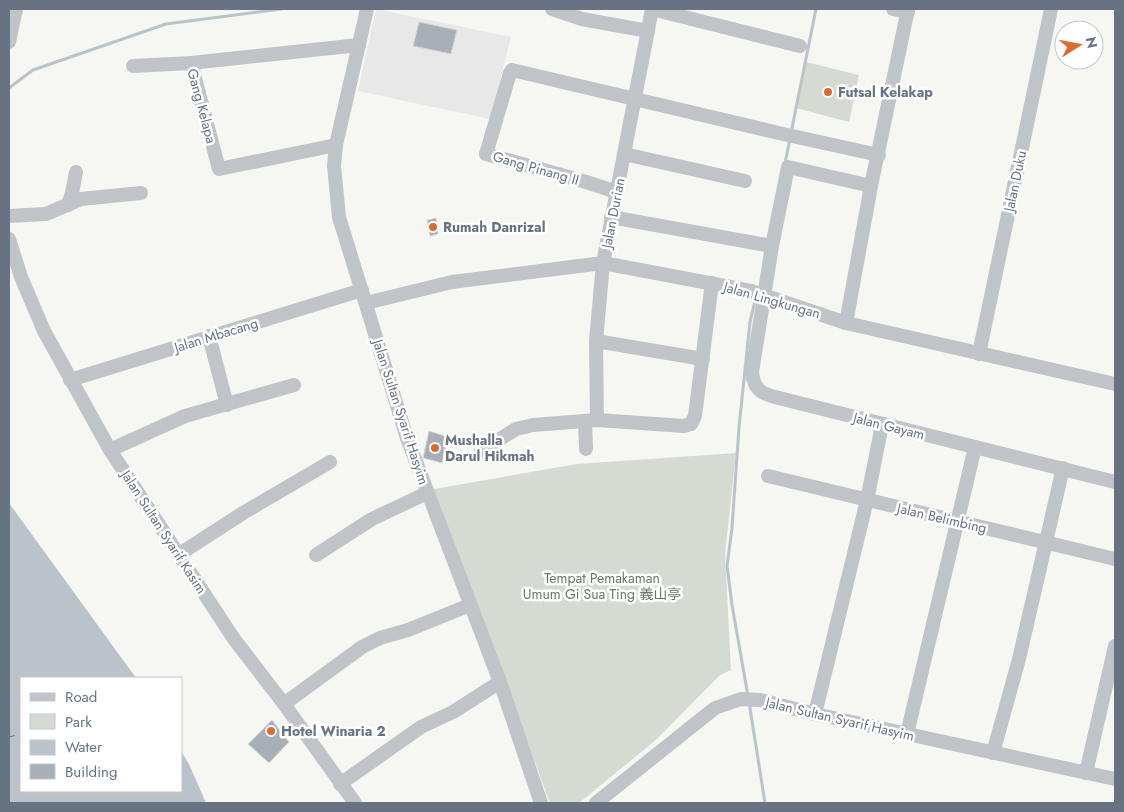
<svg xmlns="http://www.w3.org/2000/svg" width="1124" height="812" font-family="Jost,'Noto Sans SC',sans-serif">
<rect width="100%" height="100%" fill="#f6f6f3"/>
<path fill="#e7e8e7" d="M 376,9 L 511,37 L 490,119 L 358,91 Z"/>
<g fill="#d5dbd3">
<path d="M 806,62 L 859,75 L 849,122 L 796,108 Z"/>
<path d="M 736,453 L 725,554 L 731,670 L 720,675 L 657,739 L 579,803 L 550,803 L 434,489 L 577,464 Z"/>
</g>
<path fill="#bac3c9" d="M 9,503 L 136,678 L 21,678 L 21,791 L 181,791 L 181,751 L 189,764 L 206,803 L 9,803 Z"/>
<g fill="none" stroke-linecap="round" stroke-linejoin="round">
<g stroke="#bac3c9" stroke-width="3">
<path d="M 9,88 L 33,70 L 166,24 L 281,9"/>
<path d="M 791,133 L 816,9"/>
<path d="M 785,163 L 790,139"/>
<path d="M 748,696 L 732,605 L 727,566 L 732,528 L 739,427 L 750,322 L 756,296"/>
<path d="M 749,702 L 765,803"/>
</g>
<path stroke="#63747f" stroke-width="1" stroke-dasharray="6 5" stroke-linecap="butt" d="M 9,737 L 21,734"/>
</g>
<g fill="#a9afb6" stroke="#d8d8d6">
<path d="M 419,22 L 457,30 L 451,54 L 413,46 Z"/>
<path d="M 436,218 L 438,234 L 430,236 L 427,220 Z"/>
<path d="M 429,431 L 448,437 L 442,463 L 423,458 Z"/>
<path d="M 272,720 L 289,742 L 269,763 L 248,744 Z"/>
</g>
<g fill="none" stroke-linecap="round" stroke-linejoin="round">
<g stroke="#c0c3c7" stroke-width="14">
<path d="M 367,9 L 336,145 L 334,166 L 339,217 L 407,438 L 500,682 L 541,803"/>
<path d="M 552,9 L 582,19 L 648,31"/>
<path d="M 652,9 L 800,46"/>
<path d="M 893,9 L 908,12"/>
<path d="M 9,42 L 16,9"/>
<path d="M 133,66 L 191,63"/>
<path d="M 336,145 L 219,169 L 191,63 L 359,45"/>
<path d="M 624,154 L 745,181"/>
<path d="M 871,186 L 788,167 L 772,246 L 752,372 C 754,389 760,393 775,397 L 1115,482"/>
<path d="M 617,192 L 583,181 L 486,154 L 510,73 L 512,70 L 783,134 L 879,155"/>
<path d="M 68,205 L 72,193 L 76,172"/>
<path d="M 9,216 L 46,214 L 81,199 L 141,193"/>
<path d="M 611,217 L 772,246"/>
<path d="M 9,239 L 21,277 L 44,331 L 110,450 L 234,639 L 284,704 L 355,803"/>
<path d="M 366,303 L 452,282 L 603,263 L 751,291 L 846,323 L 1115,384"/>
<path d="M 846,323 L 871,186 L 908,9"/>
<path d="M 209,336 L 227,405"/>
<path d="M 596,341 L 703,359"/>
<path d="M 979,354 L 1051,9"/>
<path d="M 70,380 L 362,290"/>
<path d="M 597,420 L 596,341 L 603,263 L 652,9"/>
<path d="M 585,421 L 586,449"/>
<path d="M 110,450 L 185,416 L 294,385"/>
<path d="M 481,451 L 516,429 L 533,425 L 597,420 L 684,426 L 691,424 L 695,416 L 712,283"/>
<path d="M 768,476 L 1115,559"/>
<path d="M 178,555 L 243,513 L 330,462"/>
<path d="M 316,555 L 372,519 L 427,493"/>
<path d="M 284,704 L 362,647 L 380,638 L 408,630 L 470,605"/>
<path d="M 815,714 L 867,500 L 882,425"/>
<path d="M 907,734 L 975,447"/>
<path d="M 993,753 L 1019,659 L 1063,468"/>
<path d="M 1086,773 L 1115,646"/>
<path d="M 340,784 L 421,727 L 453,712 L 500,682"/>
<path d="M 596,803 L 715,708 L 741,699 L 760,700 L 815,714 L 1115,779"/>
</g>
</g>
<g fill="#d96c31" stroke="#fff" stroke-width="2">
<circle cx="828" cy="92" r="5"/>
<circle cx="433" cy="227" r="5"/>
<circle cx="435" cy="448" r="5"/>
<circle cx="271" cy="731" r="5"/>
</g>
<g text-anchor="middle" stroke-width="5" stroke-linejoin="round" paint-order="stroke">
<g font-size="14" font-weight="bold" fill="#677383" stroke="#fff" text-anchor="start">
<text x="838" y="97">Futsal Kelakap</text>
<text x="443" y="232">Rumah Danrizal</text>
<text x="445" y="445">Mushalla<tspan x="445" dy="16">Darul Hikmah</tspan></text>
<text x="281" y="736">Hotel Winaria 2</text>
</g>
<g font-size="14" fill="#677383" stroke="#fff">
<text transform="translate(202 106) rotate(75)" y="5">Gang Kelapa</text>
<text transform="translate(536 168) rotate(16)" y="5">Gang Pinang II</text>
<text transform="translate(1015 181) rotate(-78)" y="5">Jalan Duku</text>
<text transform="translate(613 213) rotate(-79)" y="5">Jalan Durian</text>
<text transform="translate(772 300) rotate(16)" y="5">Jalan Lingkungan</text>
<text transform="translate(216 335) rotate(-17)" y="5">Jalan Mbacang</text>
<text transform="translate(401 412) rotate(72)" y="5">Jalan Sultan Syarif Hasyim</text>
<text transform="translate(889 426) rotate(14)" y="5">Jalan Gayam</text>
<text transform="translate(942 518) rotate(13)" y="5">Jalan Belimbing</text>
<text transform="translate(164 532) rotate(57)" y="5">Jalan Sultan Syarif Kasim</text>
<text transform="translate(840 719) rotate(13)" y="5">Jalan Sultan Syarif Hasyim</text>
</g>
<g font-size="14" fill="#677a66" stroke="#fff">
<text x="602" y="583">Tempat Pemakaman<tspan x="602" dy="16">Umum Gi Sua Ting 義山亭</tspan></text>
</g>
</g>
<rect width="1124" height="812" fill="none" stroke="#677383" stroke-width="20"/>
<rect x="20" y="677" width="162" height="115" fill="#ffffff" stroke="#c2c7cd"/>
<rect x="30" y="693" width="25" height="8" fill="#c0c3c7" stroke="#c2c7cd"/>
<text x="65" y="702" font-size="15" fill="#677383">Road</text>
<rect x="30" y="714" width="25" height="15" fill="#d5dbd3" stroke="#c2c7cd"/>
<text x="65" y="727" font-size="15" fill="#677383">Park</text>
<rect x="30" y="740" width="25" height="15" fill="#bac3c9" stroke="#c2c7cd"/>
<text x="65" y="752" font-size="15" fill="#677383">Water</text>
<rect x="30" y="764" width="25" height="15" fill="#a9afb6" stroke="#c2c7cd"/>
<text x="65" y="777" font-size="15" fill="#677383">Building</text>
<g transform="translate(1079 45) rotate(79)"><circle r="24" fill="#ffffff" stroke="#c2c7cd"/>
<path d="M0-4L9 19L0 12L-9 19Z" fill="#d96c31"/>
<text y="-8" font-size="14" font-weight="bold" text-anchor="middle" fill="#677383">N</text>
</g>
</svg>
